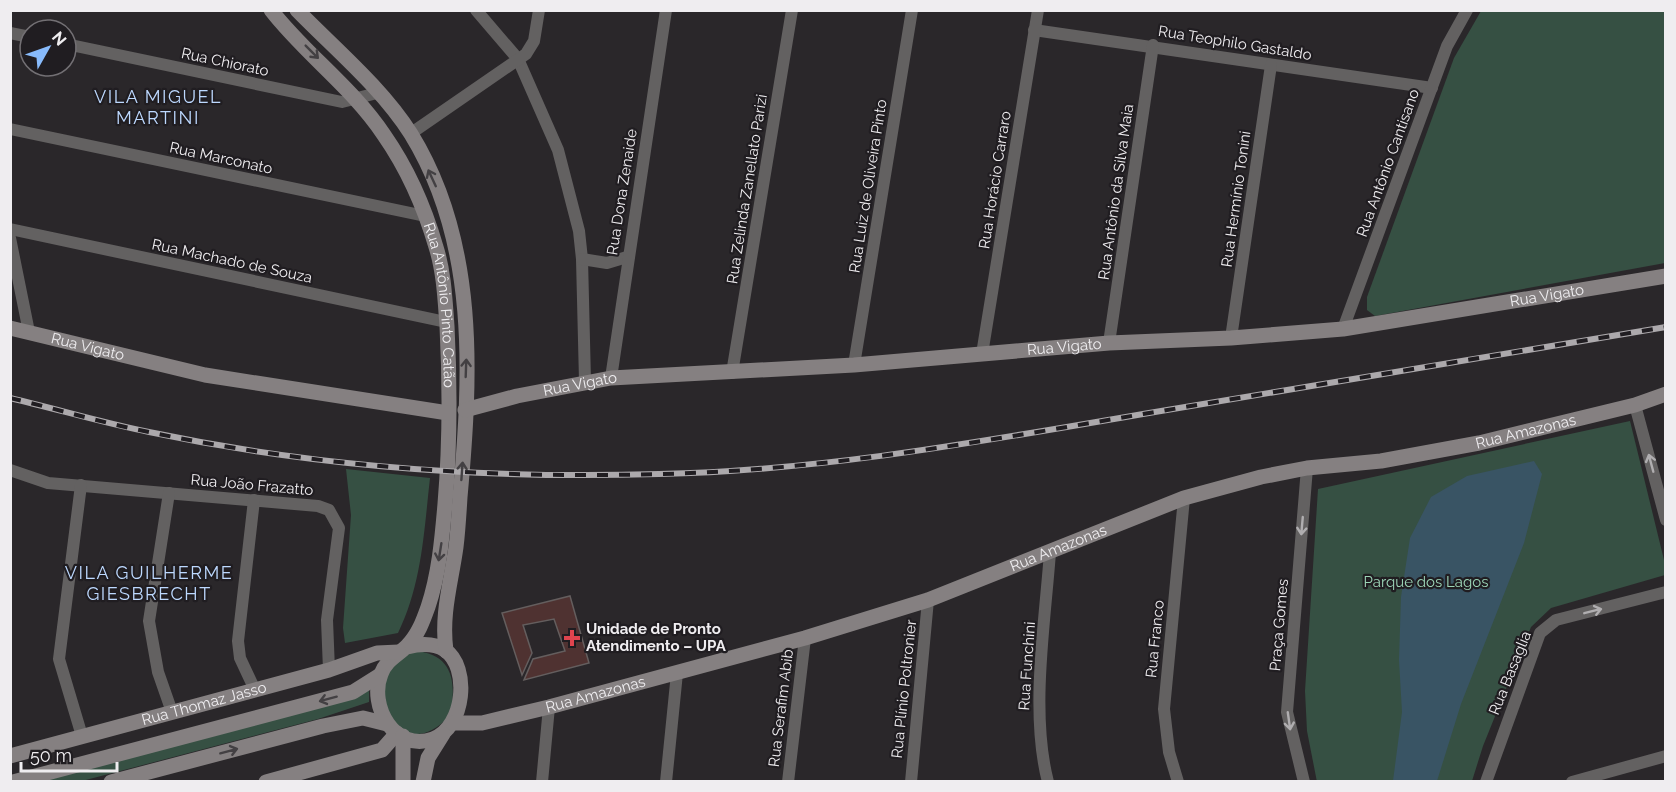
<svg xmlns="http://www.w3.org/2000/svg" width="1676" height="792" font-family="Raleway,sans-serif">
<rect width="100%" height="100%" fill="#2a272a"/>
<g fill="#365043">
<path d="M 1481,11 L 1665,11 L 1665,263 L 1375,316 L 1367,310 L 1367,297 L 1454,58 Z"/>
<path d="M 1630,421 L 1665,564 L 1665,575 L 1551,608 L 1531,627 L 1483,746 L 1472,781 L 1317,782 L 1307,731 L 1305,691 L 1318,489 Z"/>
<path d="M 346,469 L 430,478 C 424,531 422,584 398,633 L 345,643 L 343,628 L 351,515 Z"/>
<path d="M 414,651 C 453,653 457,683 450,715 C 402,770 362,691 394,663 C 399,658 408,655 414,651 Z"/>
<path d="M 369,690 L 369,702 L 318,719 L 82,781 L 26,782 Z"/>
</g>
<path fill="#395464" d="M 1534,461 L 1542,474 L 1524,543 L 1461,704 L 1437,781 L 1393,781 L 1402,712 L 1399,660 L 1401,597 L 1410,538 L 1431,497 L 1467,476 Z"/>
<path fill="#4f3231" stroke="#645e5e" stroke-width="1.5" d="M 570,596 L 589,663 L 524,680 L 533,659 L 565,651 L 554,619 L 523,625 L 532,653 L 522,675 L 502,613 Z"/>
<g fill="none" stroke-linecap="round" stroke-linejoin="round">
<g stroke="#636161" stroke-width="12">
<path d="M 476,10 L 518,59 L 558,150 L 579,231 L 582,259 L 585,381"/>
<path d="M 1034,30 L 1432,88"/>
<path d="M 10,33 L 30,37"/>
<path d="M 66,44 L 342,102 L 377,93"/>
<path d="M 10,129 L 425,216"/>
<path d="M 410,134 L 526,54 L 534,41 L 539,10"/>
<path d="M 10,229 L 446,322"/>
<path d="M 10,238 L 29,332"/>
<path d="M 582,259 L 607,263 L 627,257"/>
<path d="M 1343,329 L 1447,46 L 1467,10"/>
<path d="M 1231,338 L 1271,65"/>
<path d="M 1109,343 L 1153,45"/>
<path d="M 982,354 L 1038,10"/>
<path d="M 854,365 L 912,10"/>
<path d="M 732,373 L 792,10"/>
<path d="M 611,378 L 666,10"/>
<path d="M 1635,405 L 1666,520"/>
<path d="M 10,470 L 48,483 L 318,506 L 329,510 L 339,528 L 327,620 L 329,670"/>
<path d="M 81,485 L 59,659 L 82,736"/>
<path d="M 169,493 L 149,621 L 158,672 L 172,712"/>
<path d="M 254,500 L 238,641 L 240,658 L 255,690"/>
<path d="M 542,782 L 549,707"/>
<path d="M 666,782 L 677,673"/>
<path d="M 788,782 L 805,638"/>
<path d="M 911,782 L 928,600"/>
<path d="M 1048,782 C 1030,713 1045,623 1050,552"/>
<path d="M 1178,782 L 1169,752 L 1164,709 L 1184,498"/>
<path d="M 1304,782 L 1287,712 L 1307,468"/>
<path d="M 1486,782 L 1540,633 L 1556,620 L 1666,592"/>
<path d="M 1572,782 L 1666,756"/>
</g>
<g stroke="#858081" stroke-width="15">
<path id="s1" d="M 271,10 C 305,54 352,87 384,135 C 407,168 425,209 436,247 C 444,272 445,300 447,326 C 450,385 450,445 445,504 C 442,539 439,574 428,607 C 423,621 418,635 407,646 C 397,656 386,660 381,674 C 368,706 395,753 433,739 C 465,727 470,667 445,650 C 434,643 419,644 407,647"/>
<path d="M 297,10 C 335,49 382,88 411,134 C 478,243 471,375 460,497 C 459,514 458,531 456,547 C 451,583 441,614 446,651"/>
<path id="s2" d="M 10,328 L 205,375 L 448,413"/>
<path id="s3" d="M 465,410 L 517,396 L 611,378 L 854,365 L 1109,343 L 1231,338 L 1343,329 L 1666,276"/>
<path id="s4" d="M 453,723 L 482,723 L 549,707 L 805,638 L 928,600 L 1184,498 L 1261,477 L 1307,468 L 1381,461 L 1479,443 L 1635,405 L 1666,394"/>
<path id="s5" d="M 10,756 L 329,670 L 377,653 L 399,652"/>
<path d="M 13,782 L 353,692 L 380,675"/>
<path d="M 111,782 L 323,726 L 363,718 L 387,724"/>
<path d="M 266,782 L 382,750 L 397,733"/>
<path d="M 403,782 L 403,736"/>
<path d="M 423,782 L 428,758 L 443,734"/>
</g>
<defs>
<path id="rail" d="M 10,398 C 57,409 103,423 149,432 C 316,467 489,479 659,474 C 821,471 984,441 1143,414 C 1317,385 1491,356 1666,327"/>
</defs>
<use href="#rail" stroke="#aca9ac" stroke-width="6"/>
<use href="#rail" stroke="#201d21" stroke-width="4" stroke-dasharray="11" stroke-linecap="butt"/>
</g>
<defs><path id="oneway-shaft" d="M-6 0H5M1.5-3L5.5 0L1.5 3" fill="none" stroke-width="1.6" stroke-linecap="round" stroke-linejoin="round" transform="scale(1.5)"/></defs>
<g stroke="#434043">
<use href="#oneway-shaft" transform="translate(312 52) rotate(45)"/>
<use href="#oneway-shaft" transform="translate(432 178) rotate(-115)"/>
<use href="#oneway-shaft" transform="translate(466 368) rotate(-88)"/>
<use href="#oneway-shaft" transform="translate(462 471) rotate(-86)"/>
<use href="#oneway-shaft" transform="translate(440 552) rotate(99)"/>
<use href="#oneway-shaft" transform="translate(328 699) rotate(165)"/>
<use href="#oneway-shaft" transform="translate(229 751) rotate(-15)"/>
</g>
<g stroke="#b0aeb0">
<use href="#oneway-shaft" transform="translate(1651 463) rotate(-105)"/>
<use href="#oneway-shaft" transform="translate(1302 526) rotate(95)"/>
<use href="#oneway-shaft" transform="translate(1593 611) rotate(-14)"/>
<use href="#oneway-shaft" transform="translate(1289 721) rotate(82)"/>
</g>
<path fill="#e0444e" stroke="#201d21" stroke-width="2" d="M569 629h6v6h6v6h-6v6h-6v-6h-6v-6h6z"/>
<g text-anchor="middle" stroke-width="4.5" stroke-linejoin="round" paint-order="stroke">
<g font-size="15" fill="#efedf0" stroke="#201d21">
<text transform="translate(1235 43) rotate(9)" y="5">Rua Teophilo Gastaldo</text>
<text transform="translate(225 62) rotate(12)" y="5">Rua Chiorato</text>
<text transform="translate(221 158) rotate(12)" y="5">Rua Marconato</text>
<text transform="translate(1388 163) rotate(-70)" y="5">Rua Antônio Cantisano</text>
<text transform="translate(995 180) rotate(-81)" y="5">Rua Horácio Carraro</text>
<text transform="translate(868 186) rotate(-81)" y="5">Rua Luiz de Oliveira Pinto</text>
<text transform="translate(747 189) rotate(-81)" y="5">Rua Zelinda Zanellato Parizi</text>
<text transform="translate(622 192) rotate(-81)" y="5">Rua Dona Zenaide</text>
<text transform="translate(1116 192) rotate(-82)" y="5">Rua Antônio da Silva Maia</text>
<text transform="translate(1236 199) rotate(-82)" y="5">Rua Hermínio Tonini</text>
<text transform="translate(232 261) rotate(12)" y="5">Rua Machado de Souza</text>
<text dy="5" stroke="none"><textPath href="#s3" startOffset="1090">Rua Vigato</textPath></text>
<text dy="5" stroke="none"><textPath href="#s1" startOffset="351">Rua Antônio Pinto Catão</textPath></text>
<text dy="5" stroke="none"><textPath href="#s2" startOffset="80">Rua Vigato</textPath></text>
<text dy="5" stroke="none"><textPath href="#s3" startOffset="604">Rua Vigato</textPath></text>
<text dy="5" stroke="none"><textPath href="#s3" startOffset="118">Rua Vigato</textPath></text>
<text dy="5" stroke="none"><textPath href="#s4" startOffset="1116">Rua Amazonas</textPath></text>
<text transform="translate(252 485) rotate(5)" y="5">Rua João Frazatto</text>
<text dy="5" stroke="none"><textPath href="#s4" startOffset="632">Rua Amazonas</textPath></text>
<text transform="translate(1279 625) rotate(-85)" y="5">Praça Gomes</text>
<text transform="translate(1155 639) rotate(-84)" y="5">Rua Franco</text>
<text transform="translate(1027 666) rotate(-86)" y="5">Rua Funchini</text>
<text transform="translate(1510 673) rotate(-68)" y="5">Rua Basaglia</text>
<text transform="translate(904 689) rotate(-84)" y="5">Rua Plínio Poltronier</text>
<text dy="5" stroke="none"><textPath href="#s4" startOffset="146">Rua Amazonas</textPath></text>
<text dy="5" stroke="none"><textPath href="#s5" startOffset="201">Rua Thomaz Jasso</textPath></text>
<text transform="translate(781 708) rotate(-83)" y="5">Rua Serafim Abib</text>
</g>
<g font-size="15" fill="#9cd5b7" stroke="#201d21">
<text x="1426" y="587">Parque dos Lagos</text>
</g>
<g font-size="15" font-weight="bold" fill="#efedf0" stroke="#201d21" text-anchor="start">
<text x="586" y="634">Unidade de Pronto<tspan x="586" dy="17">Atendimento – UPA</tspan></text>
</g>
<g font-size="18" letter-spacing="1.5" fill="#bdd9ff" stroke="#201d21">
<text x="158" y="103">VILA MIGUEL<tspan x="158" dy="21">MARTINI</tspan></text>
<text x="149" y="579">VILA GUILHERME<tspan x="149" dy="21">GIESBRECHT</tspan></text>
</g>
</g>
<rect width="1676" height="792" fill="none" stroke="#efedf0" stroke-width="24"/>
<g transform="translate(48 48) rotate(50)"><circle r="28" fill="#201d21" stroke="#737074" stroke-width="1.5"/>
<path d="M0-4.5L10 22L0 15L-10 22Z" fill="#88bbfc"/>
<text y="-9" font-size="16" font-weight="bold" text-anchor="middle" fill="#efedf0">N</text>
</g>
<path d="M21 762v9h96v-9" fill="none" stroke="#efedf0" stroke-width="3"/>
<text x="30" y="762" font-size="18" fill="#efedf0" stroke="#201d21" stroke-width="4.5" paint-order="stroke">50 m</text>
</svg>
